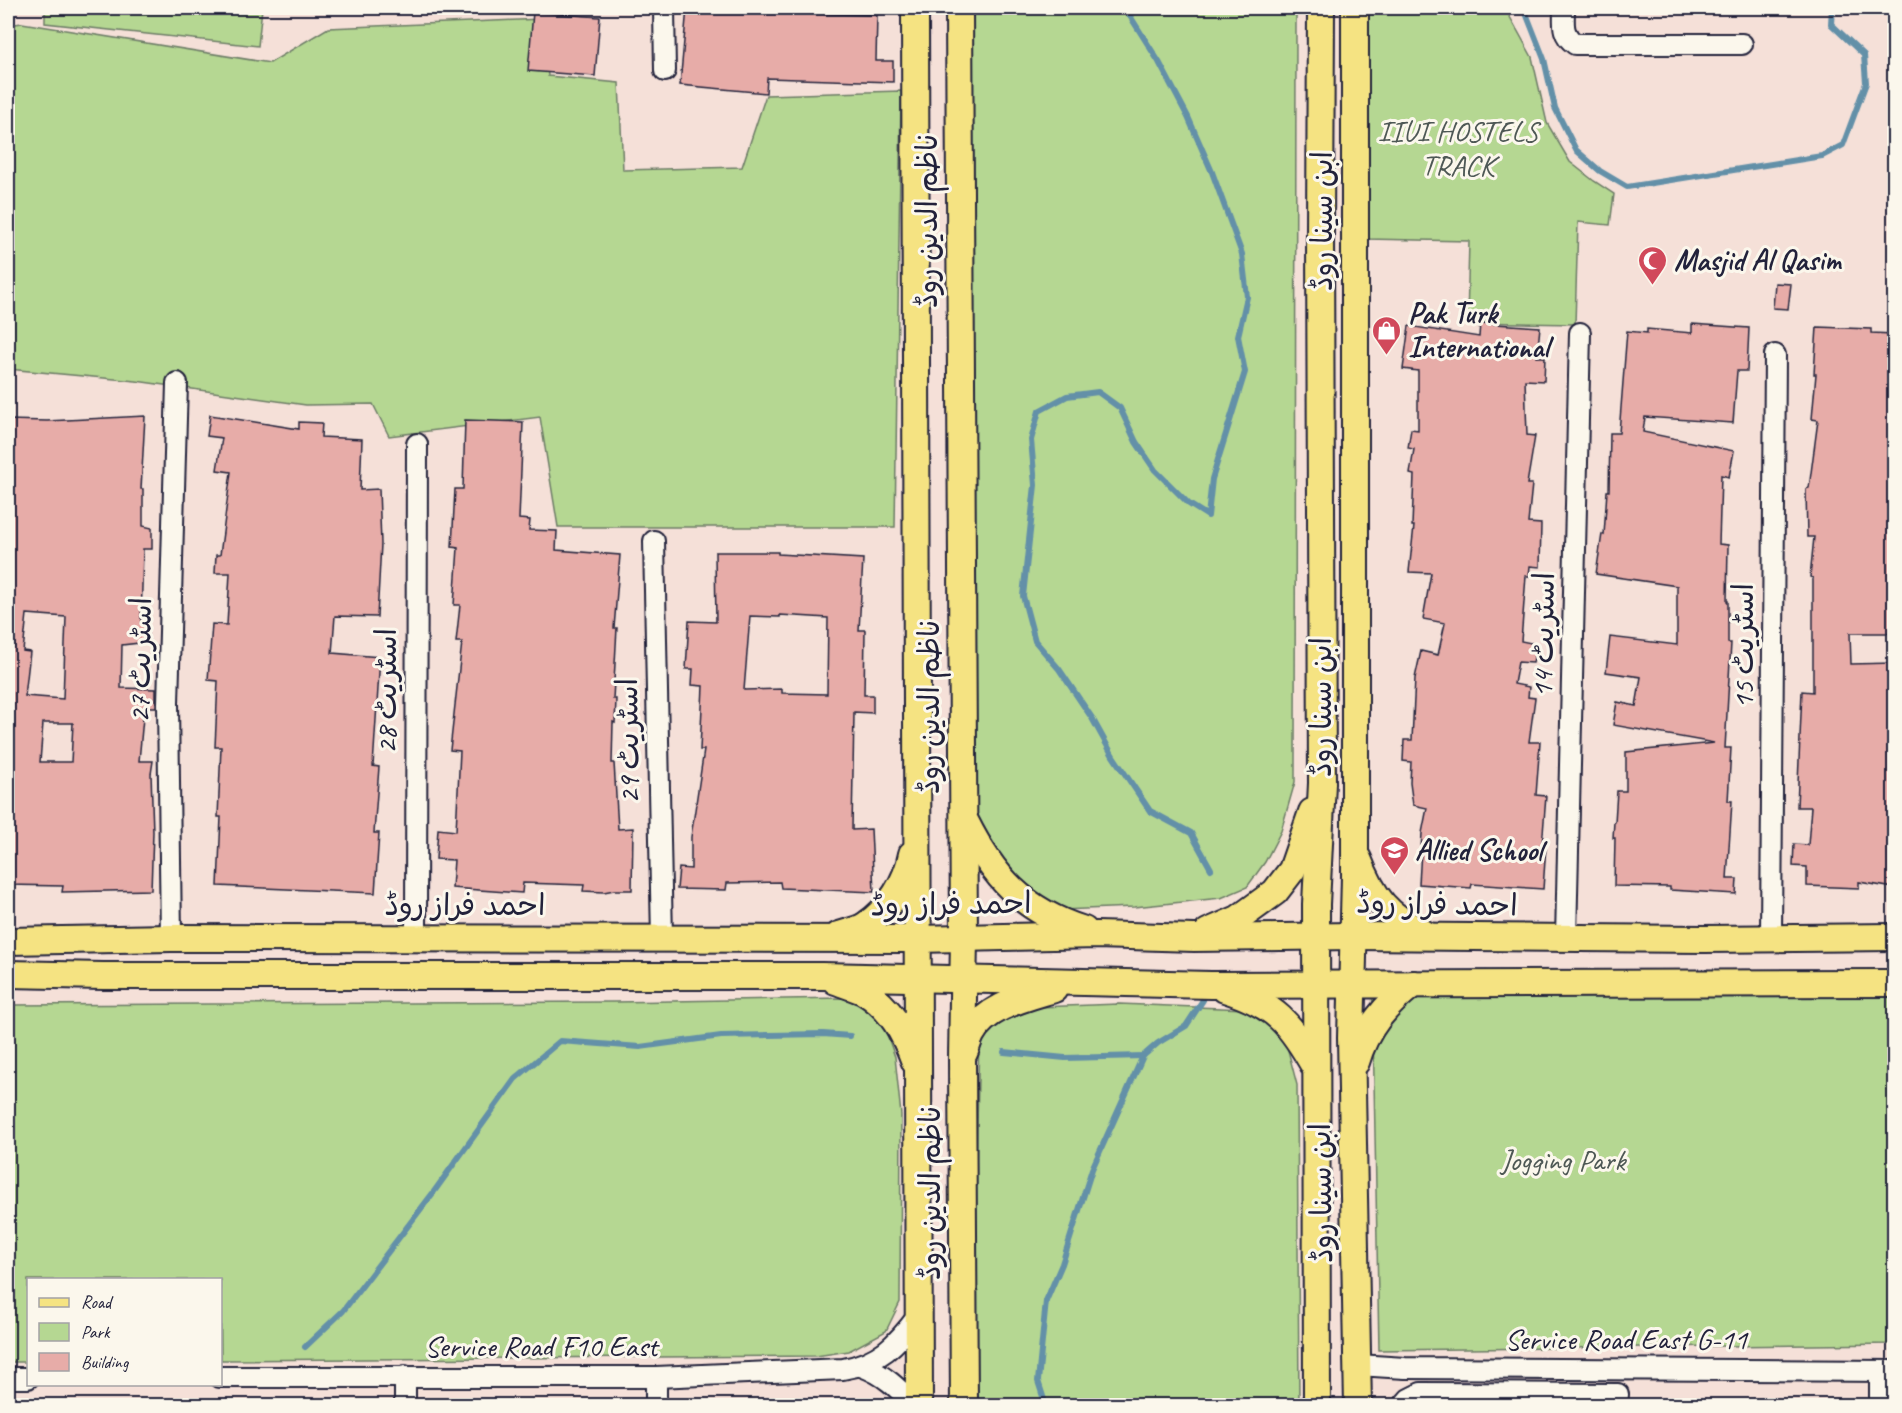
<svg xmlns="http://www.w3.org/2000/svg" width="1902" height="1413" font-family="Caveat,'Playpen Sans Arabic',sans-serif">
<rect width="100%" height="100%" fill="#f5e0d8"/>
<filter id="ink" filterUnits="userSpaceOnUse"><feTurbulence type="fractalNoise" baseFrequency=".0167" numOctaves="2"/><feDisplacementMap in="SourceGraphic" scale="12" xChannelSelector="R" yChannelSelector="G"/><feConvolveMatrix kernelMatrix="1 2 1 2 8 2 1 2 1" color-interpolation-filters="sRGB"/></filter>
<g filter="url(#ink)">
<g fill="#b5d792" stroke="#6c7c66" stroke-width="1.5">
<path d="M 45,8 L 262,8 L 258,46 L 45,23 Z"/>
<path d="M 969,8 L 1296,8 L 1295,782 L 1281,831 L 1265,862 L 1247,887 L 1221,898 L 1134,907 L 1060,910 L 1003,873 L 974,825 Z"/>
<path d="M 1366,8 L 1505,8 L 1532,57 L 1547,123 L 1570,162 L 1594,181 L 1614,194 L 1610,225 L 1578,222 L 1575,324 L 1467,322 L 1469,241 L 1366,239 Z"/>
<path d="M 542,19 L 548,76 L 619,83 L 623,170 L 742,167 L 766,95 L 901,91 L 895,527 L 558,527 L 540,417 L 389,436 L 373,404 L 306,405 L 136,381 L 8,369 L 8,25 L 22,23 L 270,63 L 328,28 Z"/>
<path d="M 1372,972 L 1894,973 L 1894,1344 L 1379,1350 Z"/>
<path d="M 843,998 L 879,1012 L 895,1057 L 901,1115 L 900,1302 L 886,1331 L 849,1351 L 816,1356 L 221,1360 L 220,1280 L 28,1280 L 28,1362 L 8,1362 L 8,1005 L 616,1002 Z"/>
<path d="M 1119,1004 L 1246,1009 L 1283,1031 L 1297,1085 L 1299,1405 L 974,1406 L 973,1306 L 979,1035 L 992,1026 L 1039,1007 Z"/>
</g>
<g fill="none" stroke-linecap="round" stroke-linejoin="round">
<g stroke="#6390a8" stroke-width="6">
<path d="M 1125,8 L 1159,62 L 1188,117 L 1212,172 L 1242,254 L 1247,297 L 1238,336 L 1245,372 L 1212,479 L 1208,516 L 1189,504 L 1155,470 L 1136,442 L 1120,408 L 1098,392 L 1067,396 L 1039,411 L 1031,440 L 1035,485 L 1023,596 L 1035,641 L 1059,669 L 1092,718 L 1113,756 L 1150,811 L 1191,833 L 1211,869"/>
<path d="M 1524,8 L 1544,59 L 1555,108 L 1576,150 L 1600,171 L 1627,187 L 1822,156 L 1843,145 L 1866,83 L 1864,55 L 1831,24 L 1832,8"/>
<path d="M 1004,1052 L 1065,1058 L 1143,1056"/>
<path d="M 305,1347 L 343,1311 L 433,1193 L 515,1079 L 560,1041 L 640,1047 L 721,1036 L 823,1034 L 850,1036"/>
<path d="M 1046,1406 L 1038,1381 L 1046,1301 L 1062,1264 L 1092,1169 L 1143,1056 L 1158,1043 L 1186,1026 L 1203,1000"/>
</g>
</g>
<g fill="#e7aca8" stroke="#22223b" stroke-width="1.5" fill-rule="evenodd">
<path d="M 687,8 L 744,8 L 744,9 L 787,13 L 877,15 L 876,61 L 893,61 L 893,82 L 767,78 L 766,93 L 680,85 Z"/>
<path d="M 533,12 L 600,17 L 595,76 L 528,71 Z"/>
<path d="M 1775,283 L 1791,284 L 1788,309 L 1773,308 Z"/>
<path d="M 1480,323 L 1540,327 L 1537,357 L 1545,357 L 1544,381 L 1525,380 L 1527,435 L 1535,436 L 1527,484 L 1532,484 L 1528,523 L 1541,524 L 1540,567 L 1530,566 L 1529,576 L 1526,576 L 1521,641 L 1536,644 L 1533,663 L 1518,662 L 1514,684 L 1529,687 L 1528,697 L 1535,698 L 1529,742 L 1540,742 L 1536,795 L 1546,796 L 1542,846 L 1546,846 L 1543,889 L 1472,884 L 1471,888 L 1419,884 L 1422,833 L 1427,808 L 1413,805 L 1410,783 L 1411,762 L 1403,761 L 1404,740 L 1412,740 L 1415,678 L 1421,651 L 1438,655 L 1445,623 L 1423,619 L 1431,573 L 1409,572 L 1414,526 L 1412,526 L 1414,475 L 1410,474 L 1414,449 L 1408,448 L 1411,429 L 1418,430 L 1418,371 L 1403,369 L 1409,326 L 1479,337 Z"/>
<path d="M 1692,324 L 1749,328 L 1747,371 L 1737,371 L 1733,423 L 1645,417 L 1643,432 L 1734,451 L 1729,477 L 1721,475 L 1719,544 L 1728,545 L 1727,601 L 1728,601 L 1728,643 L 1731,643 L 1725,748 L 1731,748 L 1728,801 L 1732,801 L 1727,879 L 1737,879 L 1736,894 L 1670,890 L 1670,887 L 1614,886 L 1615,838 L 1613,838 L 1614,822 L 1615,822 L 1617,791 L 1626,791 L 1626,752 L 1714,743 L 1613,725 L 1617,702 L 1636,706 L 1641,677 L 1606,672 L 1610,637 L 1677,645 L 1677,586 L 1596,574 L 1602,534 L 1604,535 L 1607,491 L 1609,491 L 1610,433 L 1619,433 L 1627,331 L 1647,333 L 1647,329 L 1692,333 Z"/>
<path d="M 1817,327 L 1871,329 L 1871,333 L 1894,334 L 1894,633 L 1850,633 L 1851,664 L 1894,663 L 1894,888 L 1859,882 L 1859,888 L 1807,886 L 1807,867 L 1793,866 L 1794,844 L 1808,845 L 1811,807 L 1797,807 L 1802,691 L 1813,692 L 1813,578 L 1810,577 L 1814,537 L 1807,537 L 1806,489 L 1809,488 L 1818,420 L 1812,419 L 1816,374 L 1814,374 Z"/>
<path d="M 210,415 L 299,429 L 299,422 L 322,423 L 321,437 L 362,439 L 360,490 L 379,489 L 381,544 L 377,617 L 335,616 L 332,653 L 380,657 L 373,766 L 379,767 L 374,833 L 379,833 L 375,893 L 218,886 L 221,817 L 218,817 L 221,747 L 215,747 L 218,681 L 208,680 L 212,624 L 227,625 L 230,573 L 215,573 L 216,555 L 220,555 L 231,472 L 217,470 L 222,438 L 207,436 Z"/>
<path d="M 145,416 L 141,489 L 143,489 L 143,526 L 152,528 L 152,549 L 143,549 L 141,623 L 147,623 L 148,642 L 122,645 L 121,688 L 156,689 L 156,707 L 144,707 L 139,761 L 153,761 L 151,774 L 153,832 L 151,890 L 62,892 L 63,886 L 8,885 L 8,420 L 47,421 ZM 27,614 L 66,617 L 63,699 L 25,696 L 30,652 L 23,651 ZM 43,723 L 73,723 L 71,762 L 40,762 Z"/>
<path d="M 465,420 L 523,422 L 519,519 L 530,520 L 529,530 L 557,531 L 556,550 L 620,555 L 614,628 L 617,628 L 613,699 L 616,699 L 615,723 L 613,722 L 612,763 L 614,763 L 618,829 L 633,828 L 632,890 L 614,890 L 604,892 L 583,891 L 584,885 L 523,883 L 522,893 L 452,888 L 454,860 L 436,859 L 438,829 L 456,831 L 460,751 L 450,750 L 462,642 L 456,642 L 460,605 L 454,605 L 458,548 L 452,547 L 455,489 L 463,489 Z"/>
<path d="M 715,552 L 778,552 L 778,554 L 863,559 L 859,630 L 865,630 L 864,695 L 873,695 L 873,713 L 854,712 L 852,830 L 871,829 L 874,892 L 781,888 L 780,882 L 727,883 L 726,890 L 677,889 L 679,868 L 691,869 L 691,837 L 704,750 L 700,750 L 703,686 L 692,685 L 693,669 L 686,669 L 689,621 L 716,622 ZM 780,615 L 828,618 L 827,694 L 782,693 L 782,689 L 744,690 L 750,616 L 780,617 Z"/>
</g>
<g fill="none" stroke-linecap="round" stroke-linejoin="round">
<defs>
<g id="minor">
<path d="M 664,8 L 665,71"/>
<path d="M 1564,8 C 1564,23 1561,34 1575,44 L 1742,44"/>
<path d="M 654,541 L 662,939"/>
<path d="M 171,938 L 168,703 L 177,383"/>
<path d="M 416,938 L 417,444"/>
<path d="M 1566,938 L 1580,333"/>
<path d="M 1771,938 L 1775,355"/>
<path d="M 1358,1365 L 1405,1368 L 1894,1371"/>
<path d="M 861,1366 C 884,1374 898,1388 915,1406"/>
<path d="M 405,1376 L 405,1406"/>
<path d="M 220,1377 L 656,1377 L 843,1369 C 879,1363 897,1344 918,1316"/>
<path d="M 656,1377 L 656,1406"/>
<path d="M 8,1378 L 28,1378"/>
<path d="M 1403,1406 L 1409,1399 L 1421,1393 L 1618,1394 L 1617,1406"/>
<path d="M 1880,1406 L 1880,1371"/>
</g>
<g id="major">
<path d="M 915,8 L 919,1406"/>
<path d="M 959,8 L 964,938 L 962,1058 L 964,1406"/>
<path d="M 1355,8 L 1355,876 L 1351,1038 L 1358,1406"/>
<path d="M 965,821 C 993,877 1023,911 1084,930"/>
<path d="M 1358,859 C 1373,898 1387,916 1425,934"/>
<path d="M 1208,932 L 1238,919 L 1275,892 L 1292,870 L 1312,812"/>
<path d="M 839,935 C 848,932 859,930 866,925 C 890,909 907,881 912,854"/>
<path d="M 8,941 L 171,938 L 919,939 L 1097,935 L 1194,938 L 1353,936 L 1704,939 L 1894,937"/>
<path d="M 8,974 L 103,976 L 822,976 L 1211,985 L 1894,983"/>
<path d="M 836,981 C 844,984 854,987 863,991 C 891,1007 905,1034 915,1062"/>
<path d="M 1225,989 C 1276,1005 1291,1024 1316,1069"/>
<path d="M 964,1053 C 967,1047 968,1041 971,1035 C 986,1006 1025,998 1054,989"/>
<path d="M 1356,1062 C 1366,1028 1385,1006 1413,984"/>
<path d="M 1317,1406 L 1316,904 L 1322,783 L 1320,234 L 1321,8"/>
</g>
</defs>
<use href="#minor" stroke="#22223b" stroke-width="24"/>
<use href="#major" stroke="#22223b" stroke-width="30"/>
<use href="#minor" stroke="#fbf7ec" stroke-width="20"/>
<use href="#major" stroke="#f5e382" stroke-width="26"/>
</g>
</g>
<defs>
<symbol id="mosque-pin" viewBox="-11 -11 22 30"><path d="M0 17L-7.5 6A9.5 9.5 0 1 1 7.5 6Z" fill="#d1495b" stroke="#fbf7ec"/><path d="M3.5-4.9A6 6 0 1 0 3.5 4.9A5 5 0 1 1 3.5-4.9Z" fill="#fff"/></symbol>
<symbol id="shop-pin" viewBox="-11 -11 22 30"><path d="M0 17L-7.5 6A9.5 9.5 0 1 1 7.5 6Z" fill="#d1495b" stroke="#fbf7ec"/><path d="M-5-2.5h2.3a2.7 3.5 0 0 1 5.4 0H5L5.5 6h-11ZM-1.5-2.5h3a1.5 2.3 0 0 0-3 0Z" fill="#fff"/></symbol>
<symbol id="school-pin" viewBox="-11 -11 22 30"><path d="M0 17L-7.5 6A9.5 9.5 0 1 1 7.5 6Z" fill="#d1495b" stroke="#fbf7ec"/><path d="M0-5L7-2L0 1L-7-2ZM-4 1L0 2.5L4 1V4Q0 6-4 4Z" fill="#fff"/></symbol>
</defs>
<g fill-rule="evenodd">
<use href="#mosque-pin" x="1636" y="244" width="33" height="45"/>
<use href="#shop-pin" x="1370" y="314" width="33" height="45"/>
<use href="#school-pin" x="1378" y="834" width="33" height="45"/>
</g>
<g text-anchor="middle" stroke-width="6" stroke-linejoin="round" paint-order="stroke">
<g font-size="30" fill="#4e5855" stroke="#fbf7ec">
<text x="1458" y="141">IIUI HOSTELS<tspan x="1458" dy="34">TRACK</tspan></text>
<text x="1563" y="1170">Jogging Park</text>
</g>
<g font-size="30" fill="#22223b" stroke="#fbf7ec">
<text transform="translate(927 221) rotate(-90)" y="10">ناظم الدین روڈ</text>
<text transform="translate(1322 221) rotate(-90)" y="10">ابن سینا روڈ</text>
<text transform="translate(1543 635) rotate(-89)" y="10">اسٹریٹ 14</text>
<text transform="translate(1743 646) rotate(-90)" y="10">اسٹریٹ 15</text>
<text transform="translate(140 660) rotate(-89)" y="10">اسٹریٹ 27</text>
<text transform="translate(386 691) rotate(-90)" y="10">اسٹریٹ 28</text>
<text transform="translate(929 707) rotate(-90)" y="10">ناظم الدین روڈ</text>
<text transform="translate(1321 707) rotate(-90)" y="10">ابن سینا روڈ</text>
<text transform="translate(628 741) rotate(-91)" y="10">اسٹریٹ 29</text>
<text transform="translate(951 904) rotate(-1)" y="10">احمد فراز روڈ</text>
<text transform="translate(1437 904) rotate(1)" y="10">احمد فراز روڈ</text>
<text x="465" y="915">احمد فراز روڈ</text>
<text transform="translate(930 1193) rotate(-90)" y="10">ناظم الدین روڈ</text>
<text transform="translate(1321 1193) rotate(-91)" y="10">ابن سینا روڈ</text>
<text x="1626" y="1349">Service Road East G-11</text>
<text x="541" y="1356">Service Road F10 East</text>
</g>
<g font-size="30" font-weight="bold" fill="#22223b" stroke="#fbf7ec" text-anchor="start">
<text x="1674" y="270">Masjid Al Qasim</text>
<text x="1408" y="323">Pak Turk<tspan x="1408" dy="34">International</tspan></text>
<text x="1415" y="860">Allied School</text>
</g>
</g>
<rect width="1902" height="1413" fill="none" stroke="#fbf7ec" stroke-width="30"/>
<rect x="15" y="15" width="1872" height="1383" fill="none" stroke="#22223b" stroke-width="2" filter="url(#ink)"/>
<rect x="27" y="1278" width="195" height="108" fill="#fbf7ec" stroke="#a4a2a5" stroke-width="1.5"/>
<rect x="39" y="1298" width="30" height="9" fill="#f5e382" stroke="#a4a2a5" stroke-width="1.5"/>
<text x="81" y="1308" font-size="18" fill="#22223b">Road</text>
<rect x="39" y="1323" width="30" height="18" fill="#b5d792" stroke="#a4a2a5" stroke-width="1.5"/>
<text x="81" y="1338" font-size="18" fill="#22223b">Park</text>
<rect x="39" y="1353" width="30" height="18" fill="#e7aca8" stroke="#a4a2a5" stroke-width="1.5"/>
<text x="81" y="1368" font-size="18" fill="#22223b">Building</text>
</svg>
